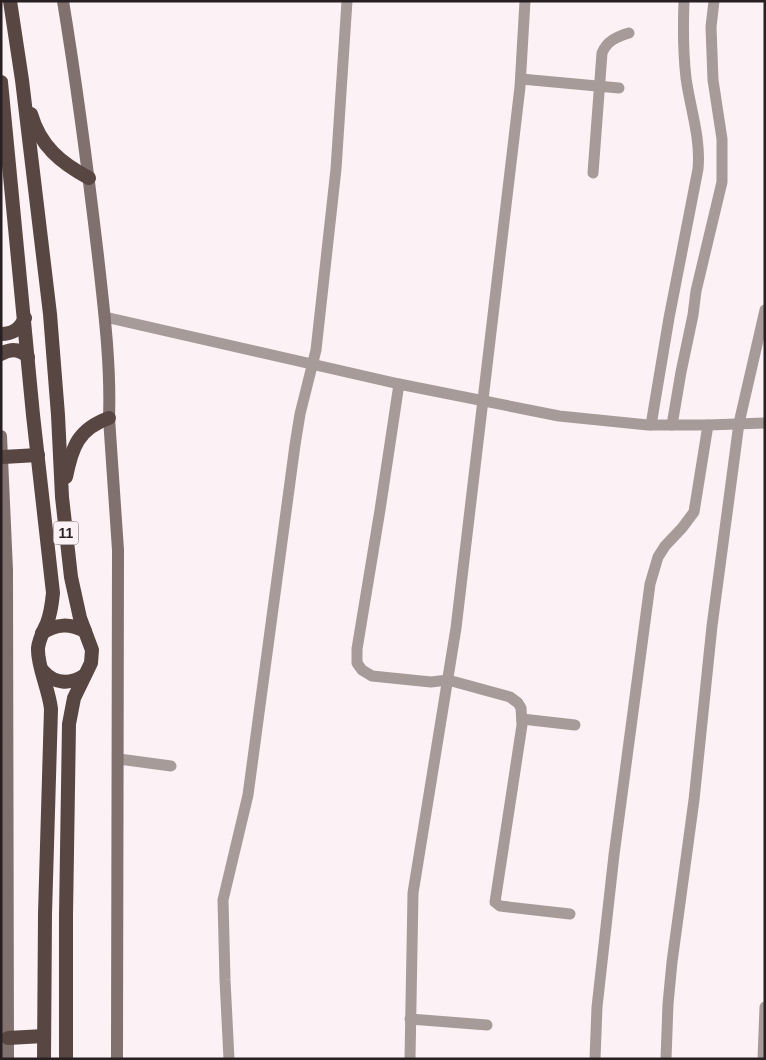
<svg xmlns="http://www.w3.org/2000/svg" width="766" height="1060" font-family="Helvetica,sans-serif">
<rect width="100%" height="100%" fill="#fcf2f5"/>
<g fill="none" stroke-linecap="round" stroke-linejoin="round">
<g stroke="#a69b99" stroke-width="11">
<path d="M 521,79 L 619,88"/>
<path d="M 593,173 L 602,53 C 607,41 616,37 629,33"/>
<path d="M 105,317 L 399,384 L 559,416 L 648,425 L 708,425 L 765,423"/>
<path d="M 399,384 L 380,510 L 357,649 L 357,663 L 362,670 L 372,676 L 431,682 L 448,680 L 510,697 L 518,703 L 521,708 L 522,725 L 495,902 L 500,906 L 570,914"/>
<path d="M 651,425 L 669,318 L 698,169 C 701,138 690,108 686,78 C 683,52 683,27 684,1"/>
<path d="M 672,425 L 681,372 L 693,315 L 696,291 L 722,182 L 722,139 L 713,80 L 711,27 L 714,1"/>
<path d="M 522,719 L 575,725"/>
<path d="M 119,759 L 171,766"/>
<path d="M 410,1019 L 487,1025"/>
<path d="M 229,1059 L 225,980 L 223,900 L 248,795 L 295,445 L 300,414 L 316,350 L 336,169 L 347,1"/>
<path d="M 410,1059 L 413,893 L 456,628 L 520,87 L 525,1"/>
<path d="M 595,1059 L 597,1007 L 614,855 L 650,584 L 658,557 L 665,546 L 682,528 L 694,512 L 708,425"/>
<path d="M 666,1059 L 668,1004 L 672,962 L 694,800 L 712,626 L 730,491 L 739,423 L 765,310"/>
<path d="M 763,1059 L 765,1007"/>
</g>
<g stroke="#80706e" stroke-width="12">
<path d="M 63,1 C 77,86 88,171 98,256 C 104,310 111,365 109,418 L 118,550 L 117,1059"/>
<path d="M 1,436 L 7,570 L 8,1059"/>
</g>
<g stroke="#584642" stroke-width="14">
<path d="M 10,1 L 22,80 L 50,314 L 58,415 L 62,497 L 71,577 L 80,618 L 92,650 L 91,663 L 74,698 L 69,724 L 66,915 L 66,1059"/>
<path d="M 1,82 L 33,415 L 53,593 C 52,603 51,613 47,623 C 43,632 39,639 38,648 C 37,666 49,689 51,709 L 45,914 L 44,1059"/>
<path d="M 31,114 C 40,146 61,163 89,178"/>
<path d="M 1,334 C 13,334 20,329 25,318"/>
<path d="M 1,354 C 11,348 20,349 28,357"/>
<path d="M 3,457 L 38,455"/>
<path d="M 66,477 C 72,447 78,429 109,418"/>
<path d="M 42,633 C 57,624 69,623 85,631"/>
<path d="M 42,670 C 54,684 70,685 85,675"/>
<path d="M 8,1038 L 44,1036"/>
</g>
</g>
<g text-anchor="middle" stroke-width="4" stroke-linejoin="round" paint-order="stroke">
<rect fill="#fcf2f5" stroke="#685e61" stroke-width="1" x="53.5" y="521.5" width="25" height="23" rx="4"/>
<g font-size="14" font-weight="bold" fill="#281f22">
<text x="66" y="538">11</text>
</g>
</g>
<rect width="766" height="1060" fill="none" stroke="#281f22" stroke-width="5"/>
</svg>
